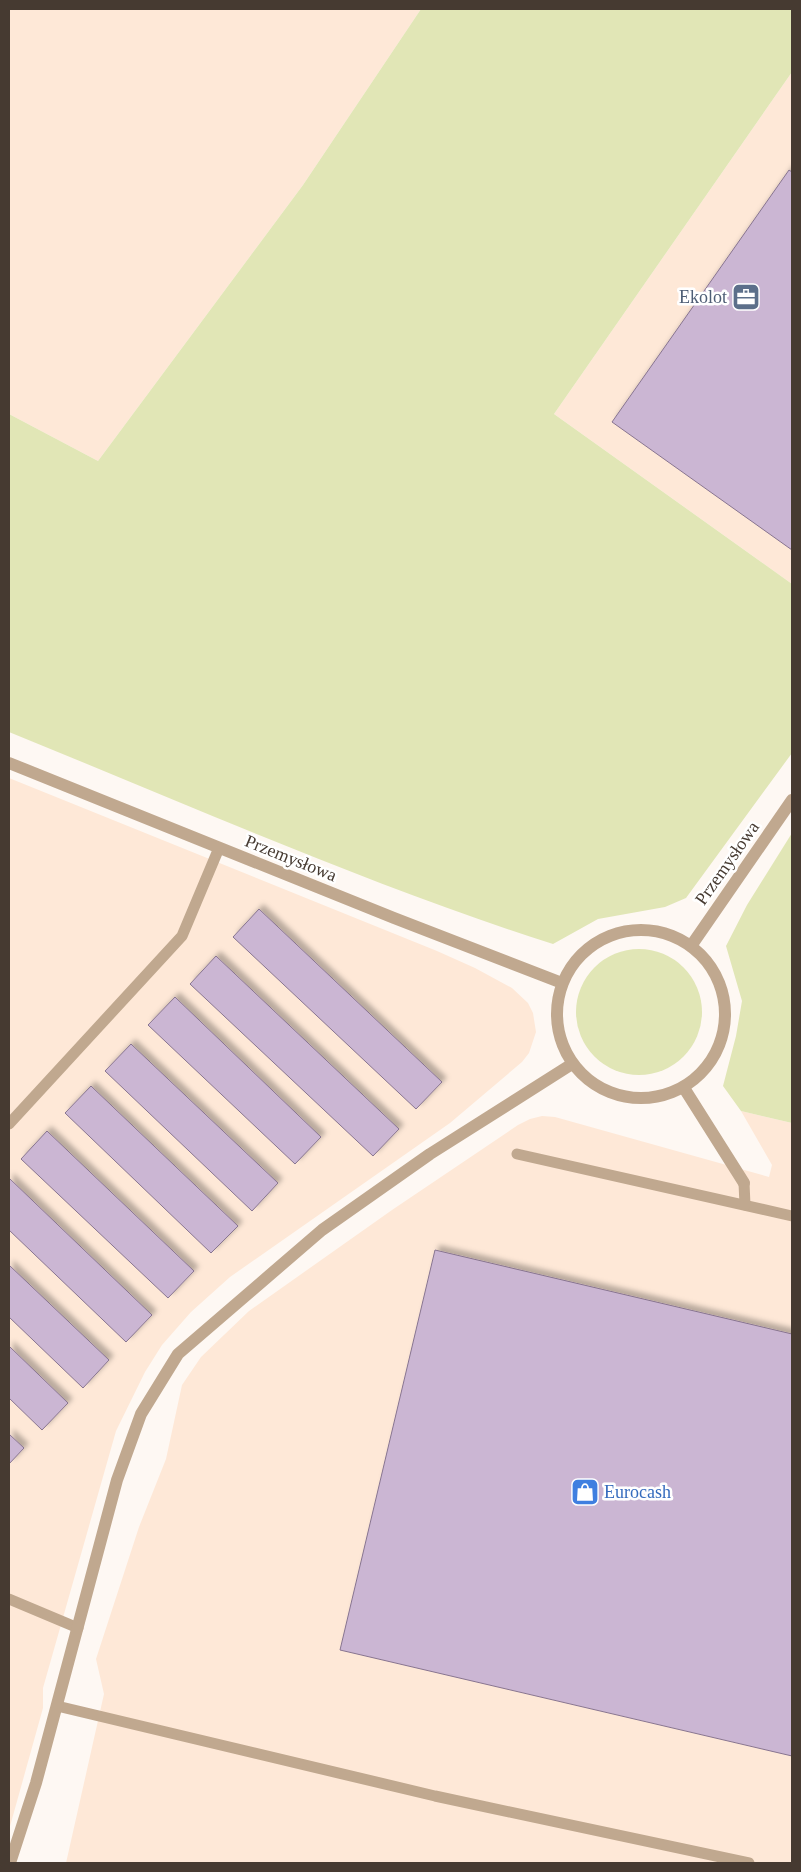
<svg xmlns="http://www.w3.org/2000/svg" width="801" height="1872" font-family="'Times New Roman',serif">
<defs>
<filter id="shadow"><feDropShadow dx="4.5" dy="-4.5" stdDeviation="2.5" flood-color="#0004"/></filter>
</defs>
<rect width="100%" height="100%" fill="#fef8f3"/>
<g fill="#fee8d7">
<path d="M 9,9 L 421,9 L 303,185 L 98,461 L 9,414 Z"/>
<path d="M 792,72 L 792,584 L 554,414 Z"/>
<path d="M 9,778 L 437,951 L 475,968 L 512,988 L 528,1003 L 533,1013 L 536,1032 L 529,1053 L 522,1062 L 450,1123 L 230,1277 L 191,1312 L 162,1345 L 145,1372 L 116,1431 L 43,1688 L 43,1708 L 9,1830 Z"/>
<path d="M 741,1111 L 792,1123 L 792,1863 L 66,1863 L 104,1694 L 96,1659 L 139,1527 L 166,1459 L 182,1385 L 201,1357 L 249,1311 L 392,1210 L 518,1125 L 530,1119 L 542,1116 L 555,1117 L 769,1177 L 772,1165 Z"/>
</g>
<g fill="#e1e6b6">
<path d="M 421,9 L 792,9 L 792,72 L 554,414 L 792,584 L 792,753 L 686,898 L 665,907 L 598,919 L 553,944 C 368,885 189,805 9,732 L 9,414 L 98,461 L 303,185 Z"/>
<path d="M 792,833 L 792,1123 L 741,1111 L 723,1086 L 736,1036 L 742,1001 L 726,946 L 747,905 Z"/>
<circle cx="639" cy="1012" r="63"/>
</g>
<g fill="#cbb6d3" stroke="#887590" filter="url(#shadow)">
<path d="M 789,170 L 792,172 L 792,550 L 612,422 Z"/>
<path d="M 259,909 L 442,1082 L 416,1109 L 233,937 Z"/>
<path d="M 216,956 L 399,1129 L 373,1156 L 190,984 Z"/>
<path d="M 175,997 L 321,1137 L 295,1164 L 148,1025 Z"/>
<path d="M 131,1044 L 278,1183 L 252,1211 L 105,1071 Z"/>
<path d="M 91,1086 L 238,1226 L 211,1253 L 65,1113 Z"/>
<path d="M 47,1131 L 194,1271 L 168,1298 L 21,1159 Z"/>
<path d="M 9,1178 L 152,1315 L 126,1342 L 9,1230 Z"/>
<path d="M 435,1250 L 792,1334 L 792,1756 L 340,1650 Z"/>
<path d="M 9,1265 L 109,1360 L 83,1388 L 9,1317 Z"/>
<path d="M 9,1346 L 68,1403 L 42,1430 L 9,1398 Z"/>
<path d="M 9,1434 L 24,1448 L 9,1464 Z"/>
</g>
<g fill="none" stroke-linecap="round" stroke-linejoin="round">
<g stroke="#c0a88f" stroke-width="11">
<path d="M 9,1124 L 182,936 L 219,848"/>
<path d="M 517,1154 L 792,1216"/>
<path d="M 744,1183 L 745,1205"/>
<path d="M 9,1599 L 78,1628"/>
<path d="M 57,1706 L 435,1796 L 749,1863"/>
</g>
<g stroke="#c0a88f" stroke-width="12">
<path d="M 9,763 L 394,918 L 562,983"/>
<circle cx="641" cy="1014" r="84"/>
<path d="M 691,946 L 792,800"/>
<path d="M 684,1088 L 744,1183"/>
<path d="M 10,1863 L 36,1783 L 117,1480 L 141,1414 L 178,1354 L 322,1230 L 430,1154 L 572,1064"/>
</g>
</g>
<defs>
<symbol id="office-square" viewBox="-11 -11 22 22"><rect x="-9" y="-9" width="18" height="18" rx="4" fill="#5c6f8a" stroke="#fff"/><path d="M-6-3h4V-5.5h4V-3h4V5H-6ZM-1-4.5V-3h2v-1.5ZM-6 0V1H6V0Z" fill="#fff"/></symbol>
<symbol id="shop-square" viewBox="-11 -11 22 22"><rect x="-9" y="-9" width="18" height="18" rx="4" fill="#3f7fe0" stroke="#fff"/><path d="M-5-2.5h2.3a2.7 3.5 0 0 1 5.4 0H5L5.5 6h-11ZM-1.5-2.5h3a1.5 2.3 0 0 0-3 0Z" fill="#fff"/></symbol>
</defs>
<g fill-rule="evenodd">
<use href="#office-square" x="730" y="281" width="32" height="32"/>
<use href="#shop-square" x="569" y="1476" width="32" height="32"/>
</g>
<g text-anchor="middle" stroke-width="5" stroke-linejoin="round" paint-order="stroke">
<g font-size="18" fill="#4e5e75" stroke="#fff" text-anchor="end">
<text x="727" y="303">Ekolot</text>
</g>
<g font-size="18" fill="#463a31" stroke="#fff">
<text transform="translate(291 858) rotate(22)" y="6">Przemysłowa</text>
<text transform="translate(727 863) rotate(-55)" y="6">Przemysłowa</text>
</g>
<g font-size="18" fill="#366cbe" stroke="#fff" text-anchor="start">
<text x="604" y="1498">Eurocash</text>
</g>
</g>
<rect width="801" height="1872" fill="none" stroke="#463a31" stroke-width="20"/>
</svg>
